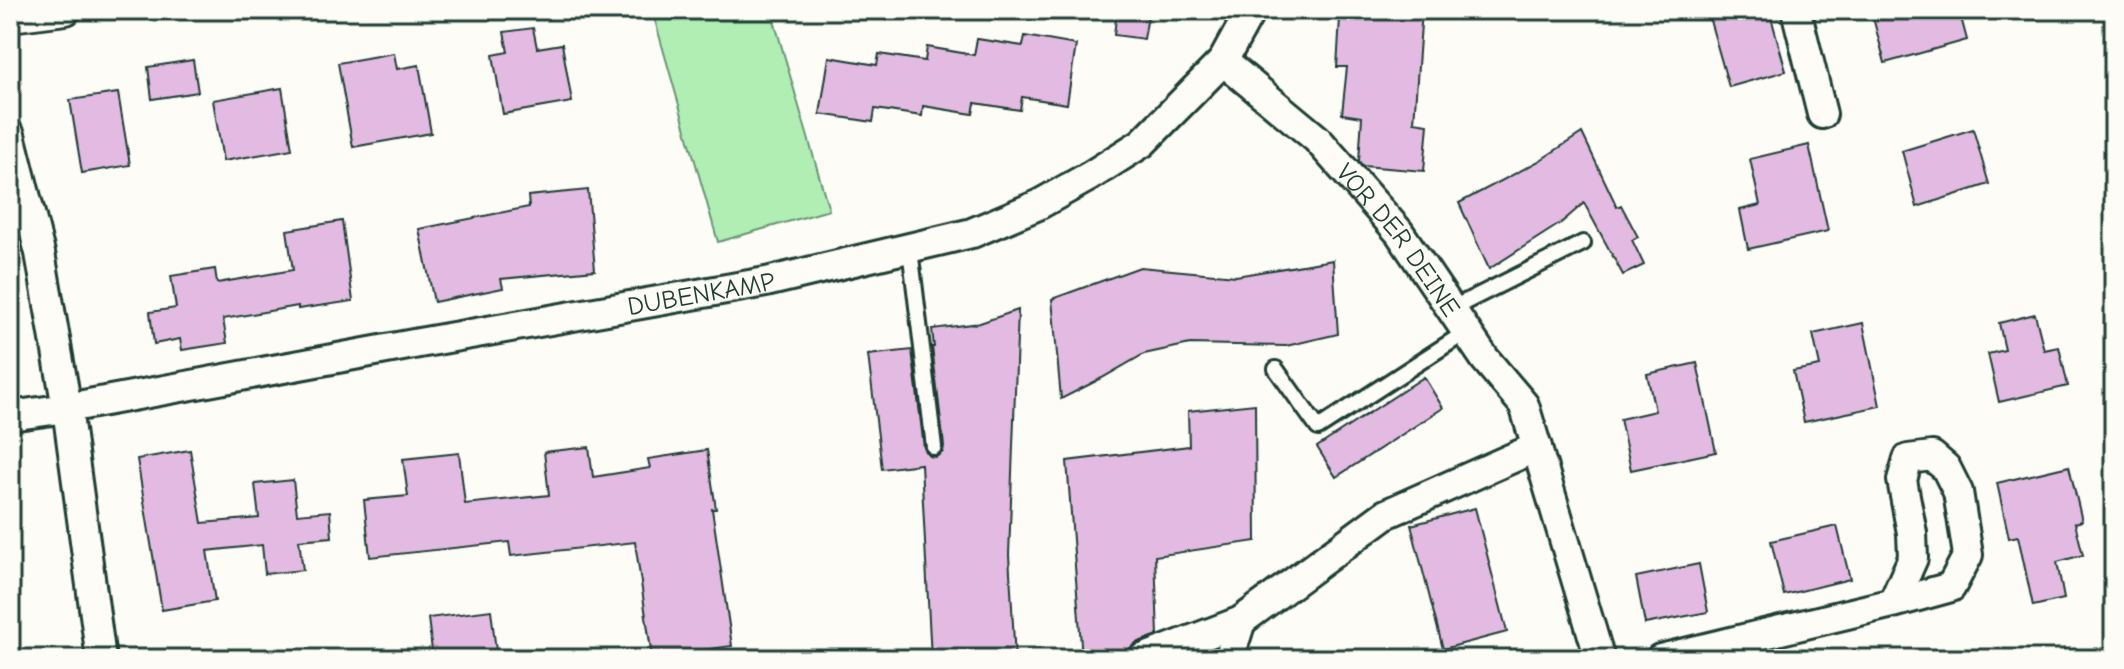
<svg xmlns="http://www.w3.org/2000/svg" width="2124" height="669" font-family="'Comic Neue',sans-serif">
<rect width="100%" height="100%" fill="#fdfcf7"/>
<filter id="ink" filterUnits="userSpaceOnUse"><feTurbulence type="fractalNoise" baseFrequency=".0125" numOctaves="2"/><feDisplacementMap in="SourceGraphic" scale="16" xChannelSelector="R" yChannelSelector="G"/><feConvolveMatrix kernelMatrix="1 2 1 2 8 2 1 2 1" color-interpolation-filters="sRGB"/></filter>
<g filter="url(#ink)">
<path fill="#b1eeb4" stroke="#689674" stroke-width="2" d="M 652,10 L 771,10 L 829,210 L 718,242 Z"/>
<g fill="#e3bbe2" stroke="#1f3d34" stroke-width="2">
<path d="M 1117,10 L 1149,10 L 1144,39 L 1114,35 Z"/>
<path d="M 1351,10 L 1422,10 L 1414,122 L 1428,124 L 1424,171 L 1363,166 L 1359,161 L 1362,117 L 1342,114 L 1347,67 L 1337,67 L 1340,18 L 1351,19 Z"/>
<path d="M 1733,10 L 1769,10 L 1786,71 L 1729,87 L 1709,17 Z"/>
<path d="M 1871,10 L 1959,10 L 1967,40 L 1885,63 Z"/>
<path d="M 533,28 L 537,48 L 562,44 L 572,102 L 503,114 L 493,55 L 508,52 L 504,32 Z"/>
<path d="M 1025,36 L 1076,45 L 1067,104 L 1022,97 L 1020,110 L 975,103 L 973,114 L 923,106 L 922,116 L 875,109 L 873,122 L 820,114 L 829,57 L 877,65 L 879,54 L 925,61 L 927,47 L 974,55 L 977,39 L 1023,46 Z"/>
<path d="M 394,53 L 397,69 L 419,65 L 431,133 L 353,147 L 338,63 Z"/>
<path d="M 193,60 L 198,92 L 152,99 L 148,67 Z"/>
<path d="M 282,88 L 292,149 L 223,161 L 213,100 Z"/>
<path d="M 118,93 L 130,165 L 82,173 L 70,100 Z"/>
<path d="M 1973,129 L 1989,184 L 1917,207 L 1902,151 Z"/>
<path d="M 1582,133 L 1617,207 L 1621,205 L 1638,237 L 1632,240 L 1644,265 L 1623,275 L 1584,203 L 1561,223 L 1489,269 L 1459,203 L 1539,161 Z"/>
<path d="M 1809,145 L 1828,231 L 1748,249 L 1740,210 L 1760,205 L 1750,159 Z"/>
<path d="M 588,190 L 595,270 L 501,279 L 503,288 L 434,302 L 419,229 L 529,207 L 528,196 Z"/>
<path d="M 342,221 L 353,301 L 298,309 L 298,306 L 223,319 L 227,343 L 182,350 L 180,339 L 154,344 L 150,312 L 176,308 L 171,276 L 215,269 L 217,283 L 293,270 L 287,230 Z"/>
<path d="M 1333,260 L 1338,334 L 1286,346 L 1190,344 L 1144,354 L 1102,378 L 1061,399 L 1052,299 L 1140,267 L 1236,276 Z"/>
<path d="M 1018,310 L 1009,555 L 1015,659 L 931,659 L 921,464 L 882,469 L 868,355 L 912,350 L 924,448 L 929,456 L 936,457 L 943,452 L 944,446 L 932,347 L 934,347 L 932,329 L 980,323 Z"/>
<path d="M 2035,314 L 2044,350 L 2059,347 L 2068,386 L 1999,402 L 1988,354 L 2005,350 L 1999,323 Z"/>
<path d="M 1863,323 L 1880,406 L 1804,422 L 1793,371 L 1820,366 L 1813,334 Z"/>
<path d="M 1697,363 L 1716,452 L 1631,470 L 1620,419 L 1655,411 L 1647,374 Z"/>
<path d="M 1424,377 L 1443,408 L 1336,477 L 1317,447 Z"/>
<path d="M 1255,404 L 1256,541 L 1155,556 L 1158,635 L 1136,643 L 1128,650 L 1082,658 L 1067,461 L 1189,446 L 1188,411 Z"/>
<path d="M 589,447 L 593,477 L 650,468 L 648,459 L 707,450 L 716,509 L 712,509 L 732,646 L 652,657 L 635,542 L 511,556 L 509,542 L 370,557 L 364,500 L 408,496 L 403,459 L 459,453 L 465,504 L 549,495 L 544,452 Z"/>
<path d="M 190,450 L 202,523 L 259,518 L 255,484 L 293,480 L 297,514 L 330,511 L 332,537 L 299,540 L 303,570 L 265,574 L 262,545 L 207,551 L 215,601 L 162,610 L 137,459 Z"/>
<path d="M 2069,466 L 2082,521 L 2075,523 L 2083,555 L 2057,562 L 2064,599 L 2033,606 L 2018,536 L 2009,538 L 1997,483 Z"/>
<path d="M 1475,508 L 1507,632 L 1443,649 L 1411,525 Z"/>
<path d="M 1837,526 L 1850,579 L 1784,595 L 1771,541 Z"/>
<path d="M 1699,564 L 1708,612 L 1645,624 L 1636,577 Z"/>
<path d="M 491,610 L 497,659 L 433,659 L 428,618 Z"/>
</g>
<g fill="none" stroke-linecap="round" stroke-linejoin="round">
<defs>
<g id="service">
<path d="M 910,249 L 934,447"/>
<path d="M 1451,309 L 1583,243"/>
<path d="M 1276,369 L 1318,428 L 1466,332"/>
</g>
<g id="minor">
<path d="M 1796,10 L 1822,114"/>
<path d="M 10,17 L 66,10"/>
<path id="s1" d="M 1223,61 L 1317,139 L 1399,232 L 1485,359 L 1524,405 L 1600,659"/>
<path d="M 10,135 L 40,253 L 67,408 L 101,659"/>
<path id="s2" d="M 10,416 L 67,408 L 419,343 L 766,282 L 972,233 L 1038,205 L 1090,176 L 1142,143 L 1223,61 L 1251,10"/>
<path d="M 1142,659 L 1241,621 L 1386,514 L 1537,447"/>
<path d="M 1229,659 L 1241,621"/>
<path d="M 1660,659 L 1893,603 L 1951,587 L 1968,555 L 1958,492 L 1946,468 L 1932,456 L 1908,459 L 1902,480 L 1912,533 L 1913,558 L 1893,603"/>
</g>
</defs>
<use href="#service" stroke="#1f3d34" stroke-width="20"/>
<use href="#minor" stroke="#1f3d34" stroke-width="34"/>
<use href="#service" stroke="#fdfcf7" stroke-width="14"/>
<use href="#minor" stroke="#fdfcf7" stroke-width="28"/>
</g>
</g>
<g text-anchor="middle" stroke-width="8" stroke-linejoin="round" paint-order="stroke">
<g font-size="26" fill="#1f3d34" stroke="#fdfcf7">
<text dy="9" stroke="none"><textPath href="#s1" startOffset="252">VOR DER DEINE</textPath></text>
<text dy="9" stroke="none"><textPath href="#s2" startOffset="702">DUBENKAMP</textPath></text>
</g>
</g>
<rect width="2124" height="669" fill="none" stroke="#fdfcf7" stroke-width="40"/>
<rect x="20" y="20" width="2084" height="629" fill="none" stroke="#1f3d34" stroke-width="3" filter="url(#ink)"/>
</svg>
